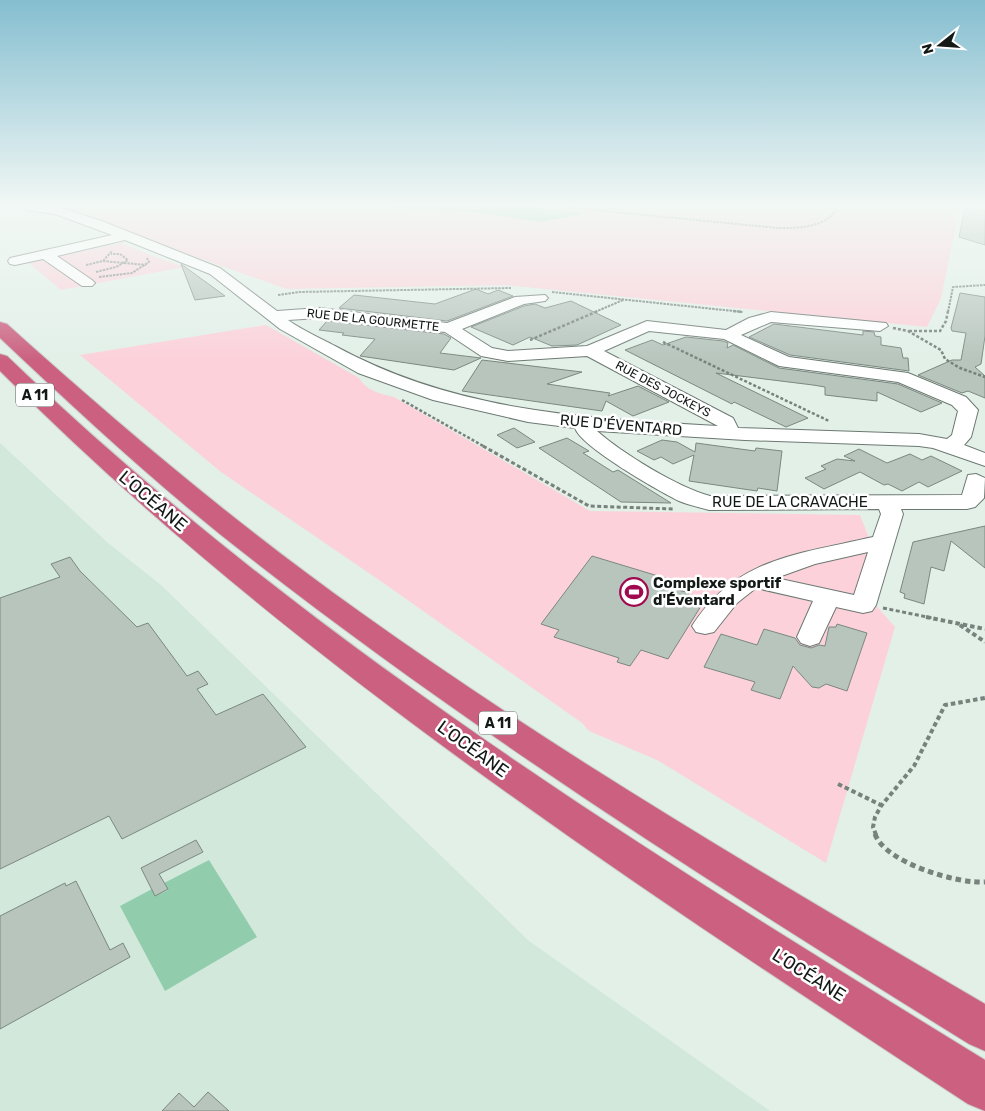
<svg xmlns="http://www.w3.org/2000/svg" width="985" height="1111" font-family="Rubik,sans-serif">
<rect width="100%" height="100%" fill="#e2f0e8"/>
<path fill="#d2e8db" d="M 0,443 L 108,543 L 161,585 L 529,941 L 770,1111 L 0,1111 Z"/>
<g fill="#fcd1da">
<path d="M 50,206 L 960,206 L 941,298 L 927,327 L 505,285 L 287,289 Z"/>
<path d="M 121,243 L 158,258 L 185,267 L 61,290 L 29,263 Z"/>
<path d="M 266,325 L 359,378 C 367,391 380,394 394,397 L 590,511 L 860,515 L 872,546 L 872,601 L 895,627 L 826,863 L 657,760 L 589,731 L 582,723 L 382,582 L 221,472 L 80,355 Z"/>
</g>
<g fill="#91cdad">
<path d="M 353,206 L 521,206 L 579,212 L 583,214 L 540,222 L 472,212 Z"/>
<path d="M 209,860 L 257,937 L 165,991 L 120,906 L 152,889 L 155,896 L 168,890 L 164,883 Z"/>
</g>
<g fill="#b7c5bd" stroke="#7b8880">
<path d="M 965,208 L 985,211 L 985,245 L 959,237 Z"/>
<path d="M 181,264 L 225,296 L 195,300 Z"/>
<path d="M 476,289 L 488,294 L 498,290 L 513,296 L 447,321 L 339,308 L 354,295 L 435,304 Z"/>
<path d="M 960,293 L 985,297 L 985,336 L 981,364 L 975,367 L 985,376 L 985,398 L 968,391 L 962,393 L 918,375 L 952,360 L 961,360 L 966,333 L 952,331 L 951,328 Z"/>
<path d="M 571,301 L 621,325 L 577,345 L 552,346 L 530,337 L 513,345 L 471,327 L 524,306 L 535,304 L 545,308 Z"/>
<path d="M 327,321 L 444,334 L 451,338 L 440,353 L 481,358 L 454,370 L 360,356 L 375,339 L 342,335 L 344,333 L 319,330 Z"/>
<path d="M 774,324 L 863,335 L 863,331 L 874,332 L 875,336 L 881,337 L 881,345 L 901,348 L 903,358 L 908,358 L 909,371 L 790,355 L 749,337 Z"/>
<path d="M 686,337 L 723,341 L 728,343 L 727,348 L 733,345 L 779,368 L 898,384 L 942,403 L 921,412 L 877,392 L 877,401 L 825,395 L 825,387 L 813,385 L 716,373 L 808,418 L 786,427 L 734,402 L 732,404 L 625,350 L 652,340 L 663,345 Z"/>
<path d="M 482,360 L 582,372 L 547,384 L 610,393 L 608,396 L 638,386 L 669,402 L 633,416 L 606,401 L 602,411 L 462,391 Z"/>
<path d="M 514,428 L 535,442 L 517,448 L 497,435 Z"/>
<path d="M 567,438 L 589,451 L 583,453 L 613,472 L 618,470 L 671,503 L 621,502 L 539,448 Z"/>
<path d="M 662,440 L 677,442 L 695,452 L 696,443 L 755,451 L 756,448 L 782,451 L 777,491 L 758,488 L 757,491 L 689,481 L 694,455 L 673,464 L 661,457 L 654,460 L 637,451 Z"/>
<path d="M 859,449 L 887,463 L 910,454 L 922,460 L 931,456 L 962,471 L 928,487 L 919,482 L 902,491 L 888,484 L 884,485 L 860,472 L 824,489 L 805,478 L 826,469 L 821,466 L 837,459 L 855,461 L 844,456 Z"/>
<path d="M 985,526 L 985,568 L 951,541 L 944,571 L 931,567 L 924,604 L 904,598 L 905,594 L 900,592 L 913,542 Z"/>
<path d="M 592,556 L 668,579 L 664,586 L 689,593 L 685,601 L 701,606 L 668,659 L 641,650 L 630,666 L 617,662 L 619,658 L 554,637 L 559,630 L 541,624 Z"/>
<path d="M 70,557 L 80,571 L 137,627 L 148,623 L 187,676 L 198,671 L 208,684 L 197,689 L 216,715 L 263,694 L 306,747 L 122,839 L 109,816 L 0,869 L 0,598 L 60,577 L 51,564 Z"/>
<path d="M 837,624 L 867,633 L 847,691 L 826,684 L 819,688 L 812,687 L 793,666 L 780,699 L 751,690 L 755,682 L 704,667 L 721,634 L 757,645 L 764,629 L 795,638 L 800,645 L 811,648 L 819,645 L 825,646 L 829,627 L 836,627 Z"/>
<path d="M 196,840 L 203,852 L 159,874 L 168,889 L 155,896 L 141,868 Z"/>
<path d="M 76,881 L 110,950 L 123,943 L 130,957 L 0,1029 L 0,916 L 65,883 L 66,886 Z"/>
<path d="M 208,1092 L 229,1111 L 162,1111 L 179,1093 L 194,1107 Z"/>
</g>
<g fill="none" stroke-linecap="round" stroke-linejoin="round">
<defs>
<path id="minor" d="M 21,206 L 47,206 L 61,208 L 99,220 L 220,268 L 277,311 L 319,308 L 447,323 L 515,297 L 545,295 L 548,298 L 545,301 L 524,304 L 462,329 L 492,348 L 508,351 L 587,346 L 647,321 L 726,330 L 749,318 L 771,312 L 886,323 L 888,326 L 880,331 L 771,322 L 741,335 L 789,357 L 908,373 L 966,397 L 978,410 L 971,437 L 964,445 L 985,453 L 985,466 L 933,448 L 919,446 L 745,440 L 597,431 C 622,453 677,487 710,496 L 962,495 L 968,475 L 976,474 L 985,478 L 984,498 L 975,507 L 967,509 L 901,509 L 903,514 L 876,605 L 872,611 L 863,613 L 836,607 L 819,643 L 810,646 L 801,643 L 797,637 L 813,601 L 756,588 L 737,603 L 714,632 L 705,634 L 696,632 L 692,626 C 736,557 800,554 873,537 L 881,514 L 879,509 L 709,510 C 699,507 689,505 679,501 C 659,491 581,447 575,428 L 528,422 L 433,400 L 358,373 L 280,329 L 210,274 L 125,240 L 57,256 L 92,280 L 95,283 L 92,286 L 82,286 L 43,259 L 15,265 L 10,264 L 8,261 L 10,258 L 112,235 L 55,214 L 27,210 ZM 319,318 L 445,332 L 481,356 L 508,361 L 587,356 L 718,426 C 583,418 456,412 335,346 C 320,338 302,330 288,320 ZM 649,331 L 724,339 L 779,366 L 898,382 L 952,405 L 958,411 L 952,435 L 947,439 L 919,434 L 738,428 L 733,418 L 604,351 ZM 868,552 L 854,595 L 776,578 L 815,564 Z"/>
<g id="highway">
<path d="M 0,322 L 7,324 C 120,426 236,524 360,612 C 560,755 773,880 985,1004 L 985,1051 L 969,1044 C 713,885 458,723 221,535 C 144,473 72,406 0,338 Z"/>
<path d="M 0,354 L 7,356 C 298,636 643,850 985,1060 L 985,1111 L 968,1104 C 633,884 283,656 0,371 Z"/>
</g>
</defs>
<use href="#minor" stroke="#6c7972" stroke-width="2"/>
<use href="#highway" stroke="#cbcccc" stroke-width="2"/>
<g stroke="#78827d" stroke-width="2" stroke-dasharray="2.5 1" stroke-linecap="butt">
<path d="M 553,206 L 778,228 C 799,228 828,228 838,206"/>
<path d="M 103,261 L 146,265"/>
<path d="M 86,265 L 103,261 L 112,251"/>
<path d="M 96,272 L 116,267 L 128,260 L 120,254 L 111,254"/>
<path d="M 99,277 L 132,273 L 149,262 L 147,258"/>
<path d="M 552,292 L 743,312"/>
<path d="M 278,295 L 299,292 L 511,288"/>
<path d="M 595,312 L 623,300"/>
<path d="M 948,312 L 953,287 L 985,285"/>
</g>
<g stroke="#78827d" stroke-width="2.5" stroke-dasharray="3 2" stroke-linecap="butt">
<path d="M 733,311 L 743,312"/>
<path d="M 893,328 L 908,331 L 941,350 L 945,359 L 960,368 L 985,377"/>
<path d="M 909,331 L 940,331 L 946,321 L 948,311"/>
<path d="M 530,340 L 598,311"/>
<path d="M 663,342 L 829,421"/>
<path d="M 402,400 L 485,447"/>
</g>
<g stroke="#78827d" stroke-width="3" stroke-dasharray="4 2.5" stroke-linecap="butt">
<path d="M 483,446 L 589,506 L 673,509"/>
<path d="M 883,608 L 932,618"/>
</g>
<g stroke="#78827d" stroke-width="4" stroke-dasharray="4.5 3" stroke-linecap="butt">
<path d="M 926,617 L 985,629"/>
<path d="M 960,625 L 985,642"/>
<path d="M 838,784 L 881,805"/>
<path d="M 876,835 L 873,827 L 875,817 L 881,806 L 914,766 L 945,705 L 985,698"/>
</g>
<path stroke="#78827d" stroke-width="5" stroke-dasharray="5.5 4" stroke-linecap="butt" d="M 875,834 C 885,863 958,884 985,882"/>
<use href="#minor" fill="#fff" fill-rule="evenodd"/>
<use href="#highway" fill="#cb6080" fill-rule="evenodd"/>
</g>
<linearGradient id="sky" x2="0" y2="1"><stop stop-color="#85bed0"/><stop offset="0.57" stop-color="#f2f8f5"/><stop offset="1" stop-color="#f2f8f5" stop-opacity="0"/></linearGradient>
<rect width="985" height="361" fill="url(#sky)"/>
<defs>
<symbol id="stadium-ring" viewBox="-11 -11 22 22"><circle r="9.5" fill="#fff" stroke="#a0094d" stroke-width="1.5"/><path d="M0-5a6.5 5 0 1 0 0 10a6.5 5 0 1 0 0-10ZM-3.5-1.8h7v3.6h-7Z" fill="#a0094d"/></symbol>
</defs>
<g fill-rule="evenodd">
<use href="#stadium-ring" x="618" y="576" width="32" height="32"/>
</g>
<g text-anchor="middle" stroke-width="5" stroke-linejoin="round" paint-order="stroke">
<g font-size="12" fill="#131916" stroke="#fff">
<text transform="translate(373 320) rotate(6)" y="4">RUE DE LA GOURMETTE</text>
<text transform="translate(663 389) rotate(28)" y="4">RUE DES JOCKEYS</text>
</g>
<g fill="#fff" stroke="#5a5e5c" stroke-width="1">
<rect x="16" y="383.5" width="38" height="23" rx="4"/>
<rect x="479" y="711.5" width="38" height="23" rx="4"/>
</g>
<g font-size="14" font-weight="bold" fill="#131916">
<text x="35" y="400">A 11</text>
<text x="498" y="728">A 11</text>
</g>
<g font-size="15" fill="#131916" stroke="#fff">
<text transform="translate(621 425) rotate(5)" y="5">RUE D'ÉVENTARD</text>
<text x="790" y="507">RUE DE LA CRAVACHE</text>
</g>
<g font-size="15" font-weight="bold" fill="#131916" stroke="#fff" text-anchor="start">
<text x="653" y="588">Complexe sportif<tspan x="653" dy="17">d'Éventard</tspan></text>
</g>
<g font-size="18" fill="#131916" stroke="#fff">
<text transform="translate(153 501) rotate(40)" y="6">L’OCÉANE</text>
<text transform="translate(473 749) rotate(36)" y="6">L’OCÉANE</text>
<text transform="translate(809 975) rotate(32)" y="6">L’OCÉANE</text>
</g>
</g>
<g transform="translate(940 45) rotate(253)" stroke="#ffffff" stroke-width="4" paint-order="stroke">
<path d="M0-4L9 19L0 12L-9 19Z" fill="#131916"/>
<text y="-8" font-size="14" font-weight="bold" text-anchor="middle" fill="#131916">N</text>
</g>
</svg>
